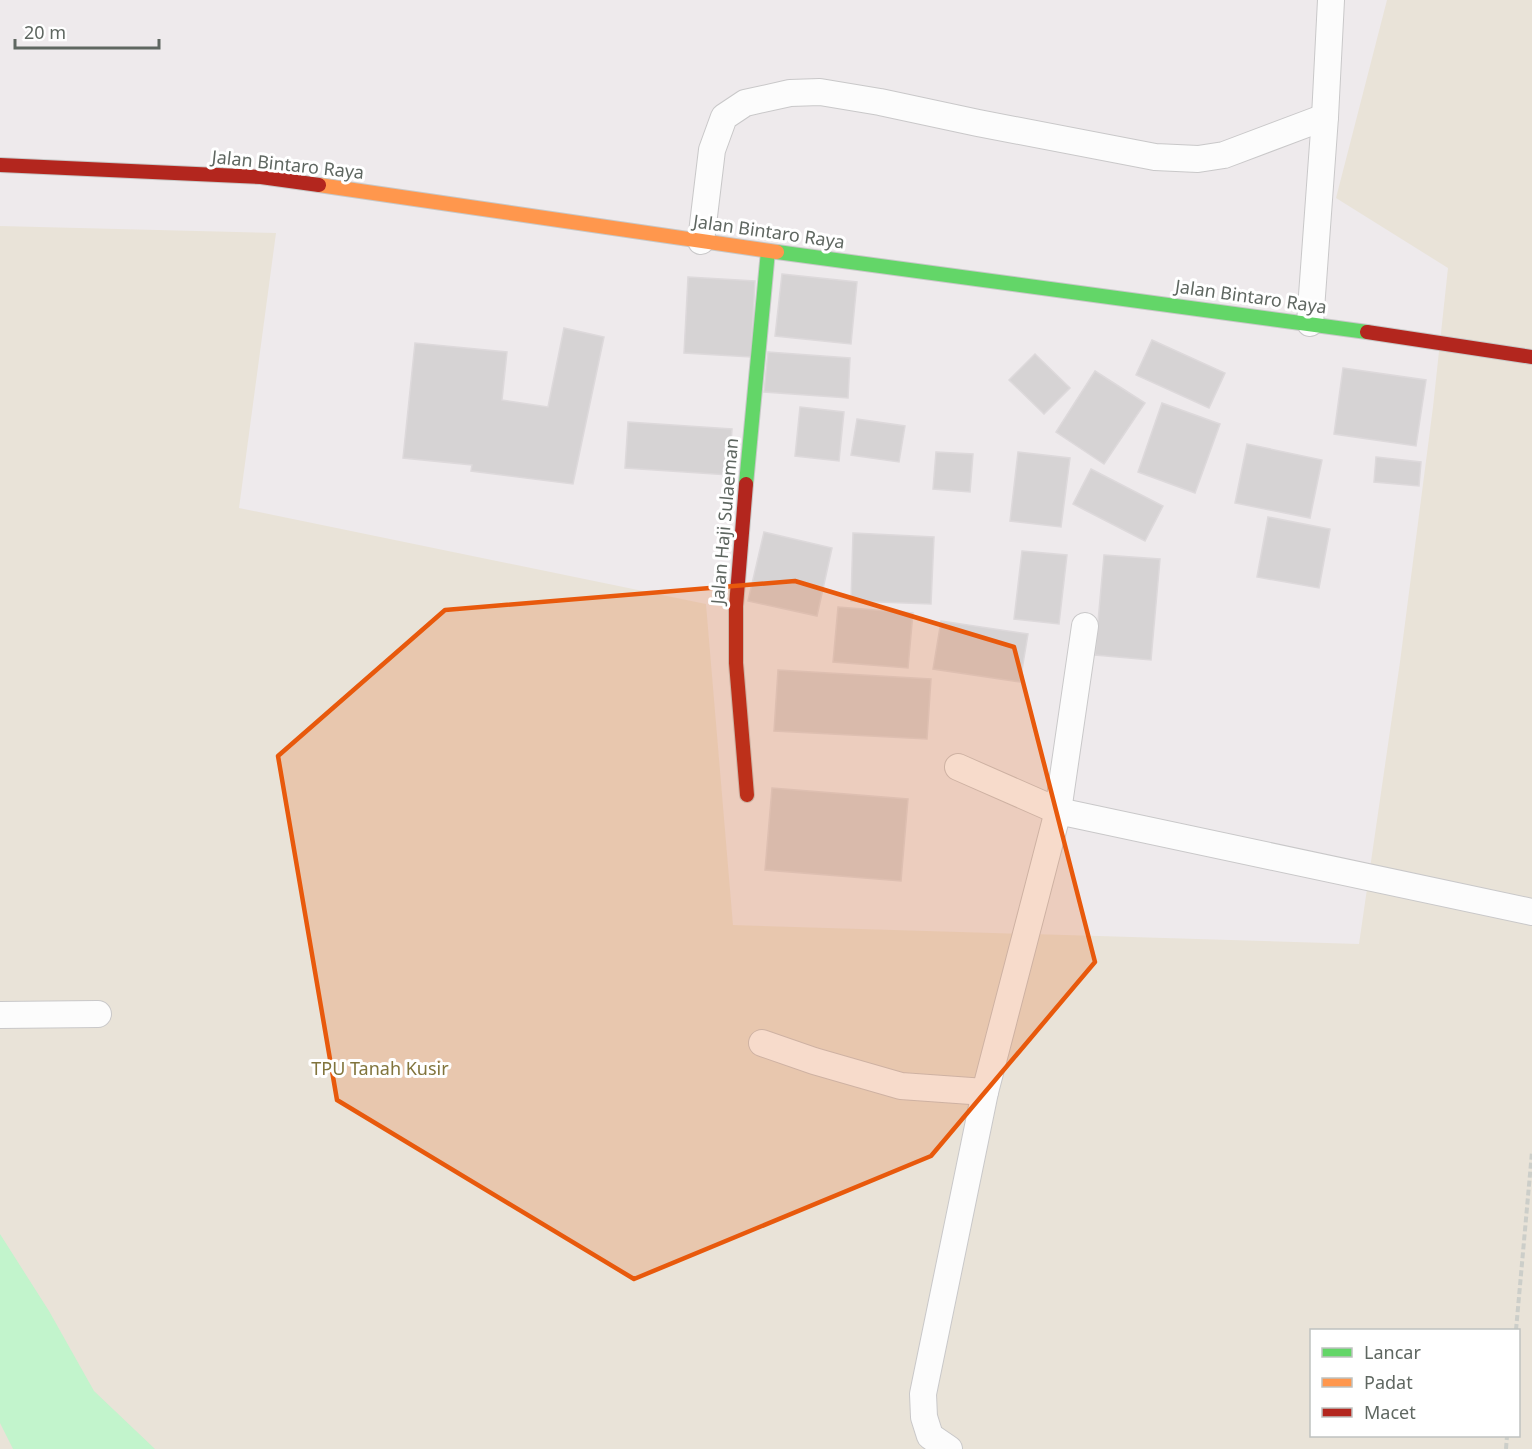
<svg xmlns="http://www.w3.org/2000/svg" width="1532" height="1449" font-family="'Noto Sans',sans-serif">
<rect width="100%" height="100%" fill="#eeeaec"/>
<path fill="#e9e3d8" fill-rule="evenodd" d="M 1387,0 L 1532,0 L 1532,1449 L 0,1449 L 0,226 L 276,233 L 239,508 L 706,604 L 733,925 L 1359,944 L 1400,662 L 1433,407 L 1448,268 L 1336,198 ZM 1312,1330 L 1518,1330 L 1518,1436 L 1312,1436 Z"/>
<path fill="#c2f4cc" d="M 0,1234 L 49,1311 L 94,1391 L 155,1449 L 13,1449 L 0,1423 Z"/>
<g fill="#d6d3d4" stroke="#ddd9db" stroke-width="1.5">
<path d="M 782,274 L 857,282 L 851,344 L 775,336 Z"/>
<path d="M 688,277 L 755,281 L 751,357 L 684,353 Z"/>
<path d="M 564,328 L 604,337 L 573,484 L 471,471 L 472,465 L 403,458 L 415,343 L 507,352 L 502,400 L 548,407 Z"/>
<path d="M 1152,340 L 1225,373 L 1209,408 L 1136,375 Z"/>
<path d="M 768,352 L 850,358 L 848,398 L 764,392 Z"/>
<path d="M 1035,354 L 1070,388 L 1044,414 L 1009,380 Z"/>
<path d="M 1343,368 L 1426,380 L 1416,446 L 1334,434 Z"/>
<path d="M 1095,371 L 1145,403 L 1104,464 L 1056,432 Z"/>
<path d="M 1162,403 L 1220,424 L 1195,493 L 1138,472 Z"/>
<path d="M 800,407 L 844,412 L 839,461 L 795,456 Z"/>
<path d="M 857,419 L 905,426 L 899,462 L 851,455 Z"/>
<path d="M 628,422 L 732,429 L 729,475 L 625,468 Z"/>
<path d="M 1247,444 L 1322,460 L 1310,518 L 1235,503 Z"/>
<path d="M 936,452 L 973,454 L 970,492 L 933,489 Z"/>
<path d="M 1018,452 L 1070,458 L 1061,527 L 1010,521 Z"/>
<path d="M 1376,457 L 1421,462 L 1419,486 L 1374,482 Z"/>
<path d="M 1091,469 L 1163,506 L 1145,541 L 1073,504 Z"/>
<path d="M 1268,517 L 1330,529 L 1319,588 L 1257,577 Z"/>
<path d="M 764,532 L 832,548 L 817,616 L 748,601 Z"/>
<path d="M 853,533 L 934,537 L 931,604 L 851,601 Z"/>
<path d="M 1022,551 L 1067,555 L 1059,624 L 1014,619 Z"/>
<path d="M 1104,555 L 1160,559 L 1151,660 L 1095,655 Z"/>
<path d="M 838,607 L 913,613 L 908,668 L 833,662 Z"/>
<path d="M 941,621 L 1028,634 L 1020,682 L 933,669 Z"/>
<path d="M 778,670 L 931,679 L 927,739 L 774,731 Z"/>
<path d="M 772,788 L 908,799 L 901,881 L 765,870 Z"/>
</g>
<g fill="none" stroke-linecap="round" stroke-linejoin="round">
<defs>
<g id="lane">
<path d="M 701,241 L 712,150 L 724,117 L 745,103 L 790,93 L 820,92 L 880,102 L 978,123 L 1155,157 L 1198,159 L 1224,155 L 1325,117"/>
<path d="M 1310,323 L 1325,117 L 1331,0"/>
<path d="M 958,767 L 1058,811 L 1532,912"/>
<path d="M 0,1015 L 98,1014"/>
<path d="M 762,1043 L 814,1061 L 901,1086 L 985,1092 L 1058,811 L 1085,626"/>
<path d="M 949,1449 L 930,1436 L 924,1417 L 923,1394 L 985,1092"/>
</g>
<g id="fast">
<path d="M 777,252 L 1367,332"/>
<path d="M 746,484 L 768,251"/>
</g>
<path id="slow" d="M 319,185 L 777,252"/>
<g id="jam">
<path d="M 0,165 L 261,177 L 319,185"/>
<path d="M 1367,332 L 1532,357"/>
<path d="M 746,484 L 736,606 L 736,663 L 747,795"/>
</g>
</defs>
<use href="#lane" stroke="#c9c8c9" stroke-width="28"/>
<use href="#fast" stroke="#c7c8c7" stroke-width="16"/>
<use href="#slow" stroke="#c7c8c7" stroke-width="16"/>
<use href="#jam" stroke="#c7c8c7" stroke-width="16"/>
<g stroke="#cccec9" stroke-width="4" stroke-dasharray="6 3" stroke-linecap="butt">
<path d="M 1516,1330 L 1532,1152"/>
<path d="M 1506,1449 L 1507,1436"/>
</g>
<use href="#lane" stroke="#fcfcfc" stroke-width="26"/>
<use href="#fast" stroke="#63d668" stroke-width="14"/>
<use href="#slow" stroke="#ff974d" stroke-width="14"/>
<use href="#jam" stroke="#b3261e" stroke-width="14"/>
</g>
<path fill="#e8590c" fill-opacity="0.2" stroke="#e8590c" stroke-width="4.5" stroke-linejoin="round" d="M 795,581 L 1014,647 L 1095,962 L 931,1156 L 634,1279 L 337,1100 L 278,756 L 445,610 Z"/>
<g text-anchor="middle" stroke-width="6" stroke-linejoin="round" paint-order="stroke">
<g font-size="18" fill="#5f6761" stroke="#fff">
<text transform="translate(288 165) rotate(6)" y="6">Jalan Bintaro Raya</text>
<text transform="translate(769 232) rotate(8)" y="6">Jalan Bintaro Raya</text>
<text transform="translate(1251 297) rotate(8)" y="6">Jalan Bintaro Raya</text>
<text transform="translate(725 521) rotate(-85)" y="6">Jalan Haji Sulaeman</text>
</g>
<g font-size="18" fill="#81743c" stroke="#fff">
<text x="380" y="1075">TPU Tanah Kusir</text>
</g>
</g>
<rect x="1310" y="1329" width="210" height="108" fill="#ffffff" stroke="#bfc2c0" stroke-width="1.5"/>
<rect x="1322" y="1348" width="30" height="9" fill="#63d668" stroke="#bfc2c0" stroke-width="1.5"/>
<text x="1364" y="1359" font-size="18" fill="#5f6761">Lancar</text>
<rect x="1322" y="1378" width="30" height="9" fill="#ff974d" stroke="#bfc2c0" stroke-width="1.5"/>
<text x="1364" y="1389" font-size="18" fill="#5f6761">Padat</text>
<rect x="1322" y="1408" width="30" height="9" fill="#b3261e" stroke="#bfc2c0" stroke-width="1.5"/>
<text x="1364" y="1419" font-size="18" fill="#5f6761">Macet</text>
<path d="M15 39v9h144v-9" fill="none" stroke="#5f6761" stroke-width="3"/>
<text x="24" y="39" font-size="18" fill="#5f6761" stroke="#ffffff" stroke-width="4.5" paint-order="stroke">20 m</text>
</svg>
